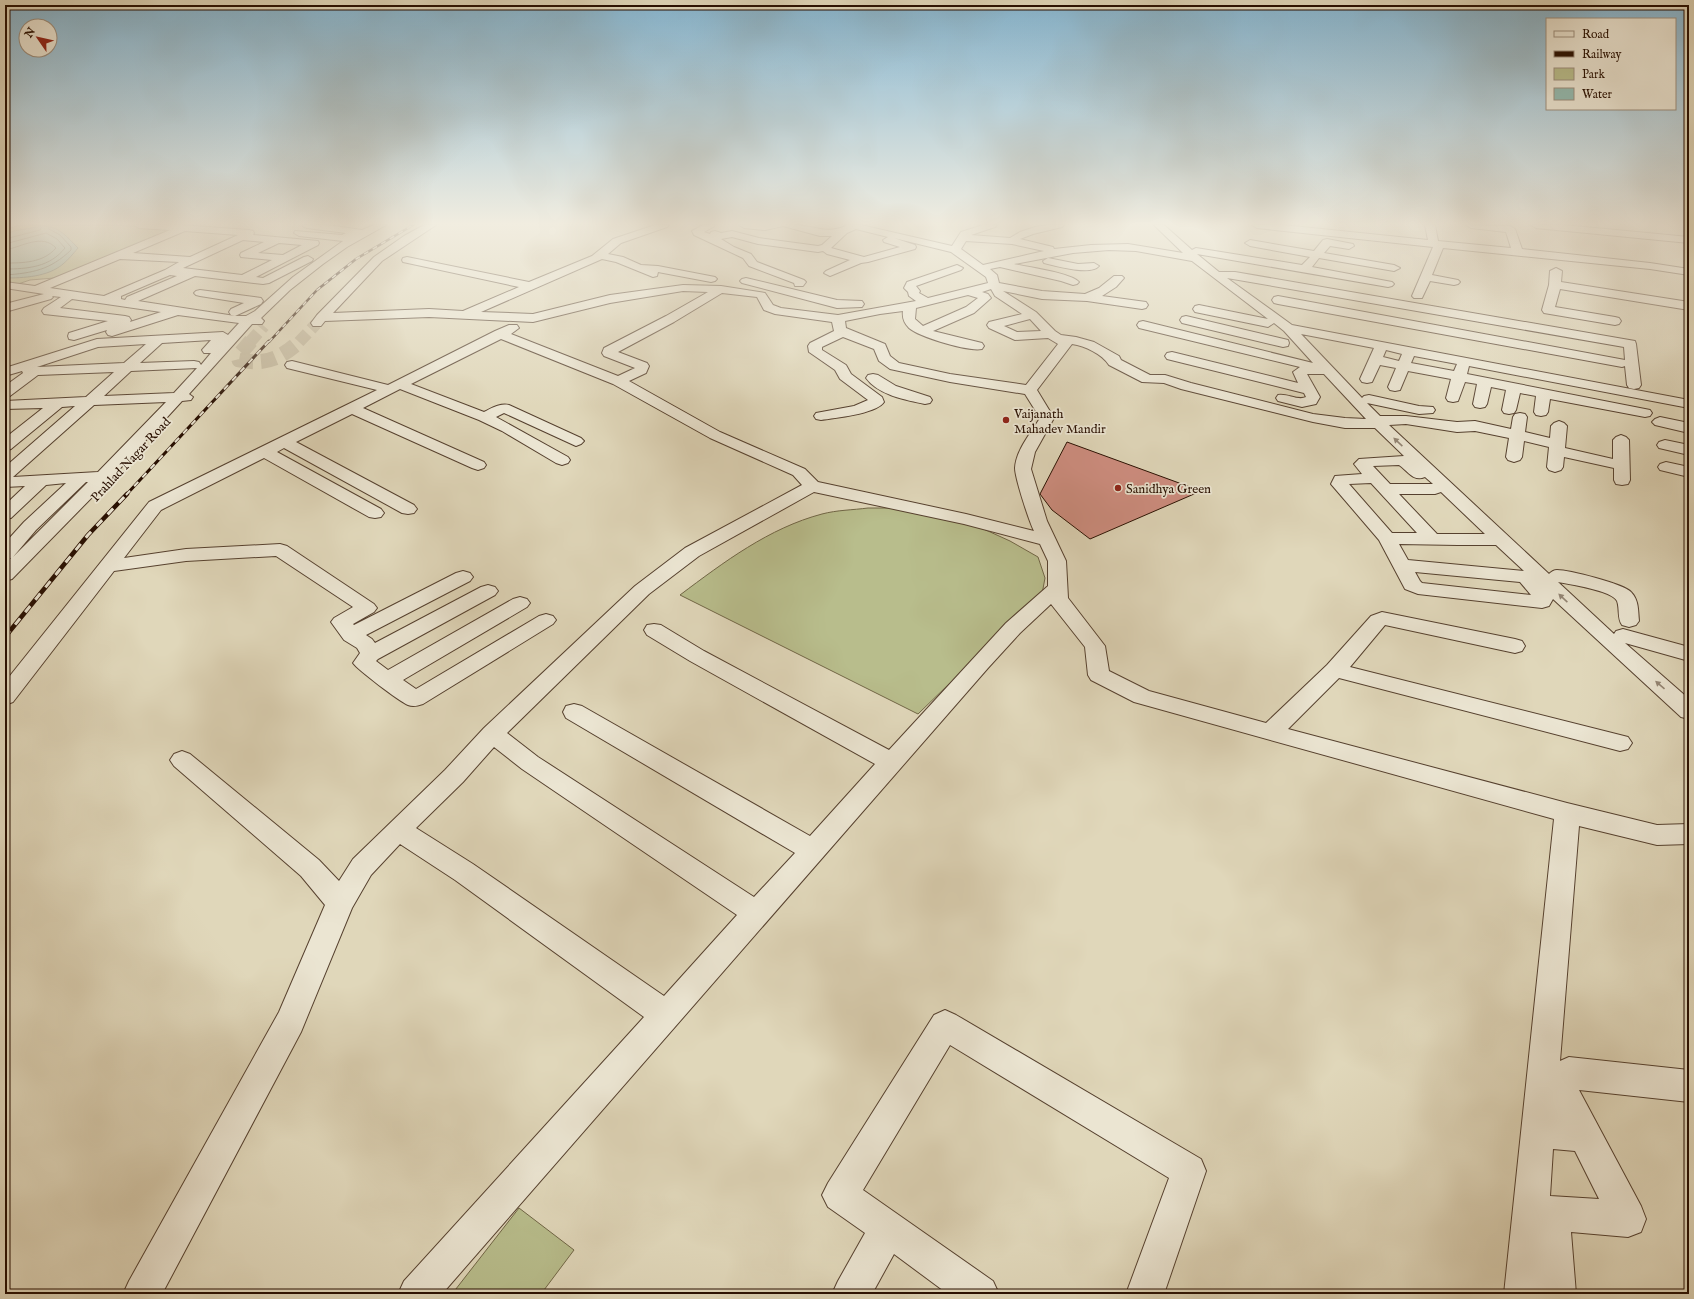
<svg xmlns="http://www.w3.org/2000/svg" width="1694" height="1299" font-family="'IM FELL English',serif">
<rect width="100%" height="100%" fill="#e0d7ba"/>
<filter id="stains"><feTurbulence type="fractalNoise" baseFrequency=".005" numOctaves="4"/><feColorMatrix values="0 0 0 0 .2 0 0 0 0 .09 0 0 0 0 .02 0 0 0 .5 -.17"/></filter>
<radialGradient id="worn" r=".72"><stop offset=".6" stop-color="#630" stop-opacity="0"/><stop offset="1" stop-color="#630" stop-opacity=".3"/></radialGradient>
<g fill="#b8bd8c" stroke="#706646">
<path d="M 20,225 L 114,225 L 174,229 L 54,278 L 30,280 L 9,287 L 5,286 L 5,230 Z"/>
<path d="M 868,508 L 895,508 L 977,526 L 1010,541 L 1038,557 L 1045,578 L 1042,594 L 918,714 L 680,595 C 724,562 769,528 822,514 C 837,510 853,510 868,508 Z"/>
<path d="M 519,1208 L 574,1250 L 541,1294 L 452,1294 Z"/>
</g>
<path fill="#94baaf" stroke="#697669" d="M 43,226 C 59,226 67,237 78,248 C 73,254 68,260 63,264 C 48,277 23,278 5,278 L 5,235 L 14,231 Z"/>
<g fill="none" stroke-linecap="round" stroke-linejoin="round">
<g stroke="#5e6458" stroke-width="1">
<path d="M 5,239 L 40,230 L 43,225"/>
<path d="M 5,244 L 46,233 L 57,239 L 65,248 C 50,267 28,269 5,269"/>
<path d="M 5,250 C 22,247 42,233 56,248 C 43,263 23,263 5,263"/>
<path d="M 5,275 C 33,273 50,270 71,250 L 71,247 L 60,235 L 49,229 L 48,225"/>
</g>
</g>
<path fill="#cf8e81" stroke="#280f01" d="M 1067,442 L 1201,491 L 1090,539 L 1052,510 L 1040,494 Z"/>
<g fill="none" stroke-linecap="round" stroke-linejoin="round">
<g stroke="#c4b99e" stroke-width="12" stroke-dasharray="12 5.5" stroke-linecap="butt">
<path d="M 250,342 L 264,326"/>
<path d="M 299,342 L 316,324"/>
</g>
<path stroke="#c4b99e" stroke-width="15" stroke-dasharray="15 8" stroke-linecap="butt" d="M 251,341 L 238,356 L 239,360 C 266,365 280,359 300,341"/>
<defs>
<g id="minor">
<path d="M 134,225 L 180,225 L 249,230 L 253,231 L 254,233 L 253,235 L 318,241 L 319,243 L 318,245 L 256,277 L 263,278 L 304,257 L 308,256 L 313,259 L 312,261 L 269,283 L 263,284 L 195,276 L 138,301 L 235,316 L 231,315 L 229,312 L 231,309 L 244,303 L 200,296 L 196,295 L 194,293 L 196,291 L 200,290 L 261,298 L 263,301 L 261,304 L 235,316 L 246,316 L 255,311 L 293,277 L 343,241 L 299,236 L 294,233 L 295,231 L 342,235 L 346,233 L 307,228 L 304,227 L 302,225 L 327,225 L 362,230 L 374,225 L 386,225 L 347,247 L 323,264 L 290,290 L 261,318 L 264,321 L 262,324 L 252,324 L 189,394 L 193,397 L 191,400 L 182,401 L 115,474 L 116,476 L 114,479 L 108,481 L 12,579 L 5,581 L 5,564 L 11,558 L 5,560 L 5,543 L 24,522 L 66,483 L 46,485 L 11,518 L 5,519 L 5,505 L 25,486 L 5,487 L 5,467 L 75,406 L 62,407 L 11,449 L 5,451 L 5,438 L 43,408 L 5,409 L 5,401 L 86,397 L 114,372 L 38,375 L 10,396 L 5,397 L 5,386 L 23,373 L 22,371 L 5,376 L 5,368 L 97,339 L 223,332 L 228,335 L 239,323 L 178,315 L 112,336 L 108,335 L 106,332 L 107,330 L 74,340 L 69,339 L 68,336 L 69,333 L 108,321 L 44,314 L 42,311 L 44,308 L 61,297 L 52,296 L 53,297 L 51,299 L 5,312 L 5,304 L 44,294 L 5,288 L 5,282 L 35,286 L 170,230 L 139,228 ZM 185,231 L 238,235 L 190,257 L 133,253 ZM 243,240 L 264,242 L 241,253 L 240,255 L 241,257 L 272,260 L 242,275 L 183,268 ZM 279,243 L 302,245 L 283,255 L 258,253 ZM 120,259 L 179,262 L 165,270 L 104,296 L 50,288 ZM 170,275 L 177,276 L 127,297 L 125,300 L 121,299 L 121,296 ZM 72,299 L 161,312 L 130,322 L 131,320 L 129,317 L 125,316 L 60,308 ZM 211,340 L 202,350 L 204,353 L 211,353 L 201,365 L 199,362 L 194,361 L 140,363 L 162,343 ZM 146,344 L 124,363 L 37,367 L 98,347 ZM 197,368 L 174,393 L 104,396 L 131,371 ZM 166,402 L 98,472 L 13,477 L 94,405 ZM 86,482 L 88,482 L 13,557 L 36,530 Z"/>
<path d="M 424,225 L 436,225 L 382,261 L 333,313 L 429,309 L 463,311 L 519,287 L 403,262 L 402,260 L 403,258 L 407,257 L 529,282 L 592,256 L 613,239 L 655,225 L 669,225 L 667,227 L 621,243 L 608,254 L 623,257 L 641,265 L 658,266 L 715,277 L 717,279 L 715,281 L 711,282 L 658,272 L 657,276 L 653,277 L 616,262 L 602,259 L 481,312 L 533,314 L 610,295 L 683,285 L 721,286 L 765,293 L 773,305 L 781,308 L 838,315 L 916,301 L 909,296 L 908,292 L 904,288 L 907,282 L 957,265 L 963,268 L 961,270 L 916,286 L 920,291 L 919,293 L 928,298 L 988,283 L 986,277 L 951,252 L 894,238 L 915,245 L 916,247 L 915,249 L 868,262 L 861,263 L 830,276 L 824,273 L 826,271 L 850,260 L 827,254 L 823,251 L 818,252 L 758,244 L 732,237 L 721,239 L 734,247 L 751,254 L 757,262 L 804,280 L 806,282 L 803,286 L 795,286 L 794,283 L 749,266 L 743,258 L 694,235 L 692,231 L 703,225 L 715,225 L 713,227 L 704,232 L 710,234 L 711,232 L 715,231 L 721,233 L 732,231 L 759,238 L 818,246 L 822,245 L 832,236 L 820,236 L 783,226 L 765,230 L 744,228 L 739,225 C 756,223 780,223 798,225 C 818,227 826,234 846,226 L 845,225 L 861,225 L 952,246 L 961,232 L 983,225 L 997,225 L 995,227 L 971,235 L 1010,238 L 1020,232 L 1035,227 L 1048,225 L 1064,225 L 1062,227 L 1033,234 L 1020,239 L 1053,247 L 1054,249 L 1091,245 L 1128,244 L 1183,253 L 1154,225 L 1164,225 L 1192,250 L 1196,248 L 1302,265 L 1310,257 L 1250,246 L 1245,243 L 1250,240 L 1314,251 L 1323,240 L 1327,239 L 1353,244 L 1354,246 L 1349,249 L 1330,246 L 1324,253 L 1394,265 L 1400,268 L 1394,271 L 1319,258 L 1312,267 L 1392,282 L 1394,284 L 1392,286 L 1388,287 L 1197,254 L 1219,272 L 1235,272 L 1635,341 L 1636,344 L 1641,385 L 1639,388 L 1634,389 L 1629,388 L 1627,385 L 1625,366 L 1622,367 L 1278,304 L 1274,303 L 1272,300 L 1274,297 L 1278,296 L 1625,360 L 1624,347 L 1227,278 L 1292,325 L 1689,400 L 1689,408 L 1469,366 L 1467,374 L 1645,409 L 1650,410 L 1652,413 L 1650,416 L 1645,417 L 1550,399 L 1548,412 L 1546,415 L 1541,416 L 1536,415 L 1534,412 L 1536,396 L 1520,393 L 1516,410 L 1514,413 L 1509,414 L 1504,413 L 1502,410 L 1506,390 L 1491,387 L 1487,404 L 1485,407 L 1480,408 L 1475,407 L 1473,404 L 1477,384 L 1465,382 L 1458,401 L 1453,402 L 1448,401 L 1446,398 L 1451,379 L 1408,371 L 1400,390 L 1395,391 L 1390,390 L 1388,387 L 1396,368 L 1380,365 L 1372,382 L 1367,383 L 1362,382 L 1360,379 L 1374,348 L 1301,334 L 1362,398 L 1364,396 L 1369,395 L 1419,406 L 1433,407 L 1435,410 L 1433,413 L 1419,414 L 1367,403 L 1380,416 L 1406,416 L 1457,422 L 1475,421 L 1511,429 L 1513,417 L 1515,414 L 1520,413 L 1525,414 L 1527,417 L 1525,432 L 1550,438 L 1551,426 L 1554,423 L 1559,421 L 1564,423 L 1567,426 L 1565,448 L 1613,459 L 1613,440 L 1616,437 L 1621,435 L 1626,437 L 1629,440 L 1630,480 L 1628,484 L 1622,485 L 1616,484 L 1614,480 L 1614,468 L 1564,457 L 1563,467 L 1561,470 L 1555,472 L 1549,470 L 1547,467 L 1549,447 L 1524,441 L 1522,457 L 1520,460 L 1514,462 L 1508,460 L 1506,457 L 1509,438 L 1475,431 L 1457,432 L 1406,424 L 1389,425 L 1549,574 C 1551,572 1554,570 1557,570 C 1569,570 1624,584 1631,592 C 1639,600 1638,611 1639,621 L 1636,625 L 1629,627 L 1622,625 C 1617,618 1620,609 1617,601 C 1613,591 1569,584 1558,582 L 1614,634 L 1616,631 L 1623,629 L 1689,647 L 1689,661 L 1625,643 L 1689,699 L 1689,719 L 1681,717 L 1553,599 L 1549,606 L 1542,608 L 1418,594 L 1405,589 L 1379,540 L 1331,484 L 1335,476 L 1362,474 L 1354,464 L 1359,459 L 1404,456 L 1375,428 L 1345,428 L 1313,422 L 1181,389 L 1164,383 L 1142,382 L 1109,365 C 1102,354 1085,346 1072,344 L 1037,390 L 1054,418 L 1035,452 L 1031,469 L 1047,521 L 1066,561 L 1068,598 L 1105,646 L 1109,671 L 1149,691 L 1266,723 L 1327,665 L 1371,616 L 1382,612 L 1515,639 L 1522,641 L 1525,646 L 1522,651 L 1515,653 L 1385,625 L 1350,667 L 1628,737 L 1632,743 L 1628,749 L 1620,751 L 1339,678 L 1288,729 L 1567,803 L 1657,825 L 1689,824 L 1689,844 L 1657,845 L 1579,826 L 1560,1061 L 1569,1057 L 1689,1070 L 1689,1102 L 1579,1090 L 1641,1206 L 1646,1219 L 1641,1232 L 1628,1237 L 1571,1232 L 1576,1294 L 1504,1294 L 1554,819 L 1134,702 L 1091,680 L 1088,675 L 1085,647 L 1051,604 L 1020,633 L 988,668 L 442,1294 L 398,1294 L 404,1281 L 644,1017 L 455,880 L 400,844 L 371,875 L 352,908 L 301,1032 L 162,1294 L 123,1294 L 129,1281 L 279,1012 L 325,905 L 301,876 L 174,766 L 170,760 L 174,754 L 182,751 L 190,754 L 319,860 L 339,881 L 353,859 L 445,770 L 484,728 L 635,586 L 685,548 L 802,485 L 793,475 L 710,438 L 613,384 L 501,339 L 411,384 L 484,412 C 492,408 500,403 509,405 L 581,438 L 584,441 L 581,444 L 576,446 L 504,413 L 496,417 L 568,457 L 570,460 L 568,463 L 562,465 L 556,463 L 502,431 L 479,420 L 400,389 L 363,408 L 484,462 L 486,465 L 484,468 L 478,470 L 472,468 L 352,414 L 296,442 L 414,505 L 417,509 L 414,513 L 408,514 L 402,513 L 284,448 L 277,452 L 381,509 L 384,513 L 381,517 L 375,518 L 369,517 L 264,458 L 161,510 L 124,558 L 186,549 L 280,544 L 287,546 L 374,604 L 377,608 L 374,612 L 353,624 L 354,625 L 456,573 L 463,571 L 470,573 L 473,577 L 470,581 L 366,635 L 372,639 L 375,643 L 481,587 L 488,585 L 495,587 L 498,591 L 495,595 L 378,659 L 376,661 L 388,670 L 513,599 L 520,597 L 527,599 L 530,603 L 527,607 L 403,680 L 416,689 L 539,616 L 546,614 L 553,616 L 556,620 L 553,624 L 423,704 C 417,706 413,707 408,705 C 399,701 358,670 353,663 L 360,653 L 357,648 L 344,640 L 331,622 L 334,618 L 353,607 L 276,556 L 186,561 L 114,571 L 13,702 L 5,705 L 5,682 L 149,502 L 377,390 L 287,368 L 285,365 L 287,362 L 292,361 L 388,385 L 495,331 L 509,325 L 517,325 L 519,328 L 511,334 L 618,376 L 635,368 L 604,356 L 602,353 L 604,348 L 666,316 L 708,292 L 683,291 L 610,303 L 533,322 L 429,317 L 325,321 L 321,326 L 313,326 L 311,323 L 317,315 L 374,257 L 404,236 ZM 856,229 L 888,237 L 883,240 L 884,242 L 900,247 L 864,257 L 831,248 L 847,233 ZM 966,241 L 1012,244 L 1044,251 L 983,265 L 961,249 ZM 1109,250 L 1136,251 L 1192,261 L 1268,319 L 1199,305 L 1195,306 L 1193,309 L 1195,312 L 1268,327 L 1274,323 L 1284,331 L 1313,363 L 1143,321 L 1139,322 L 1137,325 L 1139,328 L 1300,367 L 1293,372 L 1298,383 L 1172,352 L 1167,353 L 1165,356 L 1167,359 L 1304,393 L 1306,397 C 1298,401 1287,393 1278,395 L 1276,398 L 1278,401 L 1302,407 L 1316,404 L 1320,397 L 1307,374 L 1324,374 L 1366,419 L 1345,418 L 1313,414 L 1191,383 L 1165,375 L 1150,375 L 1121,360 L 1119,356 L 1094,342 L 1076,337 L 1061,335 L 1055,331 L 1036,312 L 1003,291 L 1042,299 L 1087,301 L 1142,309 L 1146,308 L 1148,305 L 1146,302 L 1102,296 L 1116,287 L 1124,278 L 1122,276 L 1114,276 L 1099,288 L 1085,294 L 1042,291 L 999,283 L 997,275 L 990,269 L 1000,267 L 1061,281 L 1073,285 L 1077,284 L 1079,282 C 1072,273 1027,267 1014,264 L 1073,253 ZM 991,289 L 995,296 L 1022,314 L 989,322 L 987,325 L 989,328 L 1015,340 L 1048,338 L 1058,344 L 1026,385 L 950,374 L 899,363 L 890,356 L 885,344 L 846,328 L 845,321 L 880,314 L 903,311 C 902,318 904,323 909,328 C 919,337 969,352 982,349 L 984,346 L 982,343 L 933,331 L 974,313 L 991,298 L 988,294 L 982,292 ZM 722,293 L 757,297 L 764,310 L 775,314 L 832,322 L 834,331 L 810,343 L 808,346 L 809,352 L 835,370 L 840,379 L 868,400 L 854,406 L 816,413 L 814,416 L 816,419 L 821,420 C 835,418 876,414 884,402 L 882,397 L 851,374 L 846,365 L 822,350 L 822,347 L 824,346 L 843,337 L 874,349 L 879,361 L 890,369 L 950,382 L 1025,394 L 1040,418 C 1031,433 1016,450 1015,468 C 1015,478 1029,521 1034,531 L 966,514 L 818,482 L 805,469 L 720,432 L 629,381 L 646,373 L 649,366 L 647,363 L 618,352 L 674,322 ZM 968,295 L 978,298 L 966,307 L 923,326 L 915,319 L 916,308 ZM 1030,319 L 1041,331 L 1017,332 L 1004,326 ZM 1386,350 L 1402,354 L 1399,361 L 1383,357 ZM 1414,356 L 1457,364 L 1454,371 L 1411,363 ZM 1399,465 C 1408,471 1413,482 1425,477 L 1433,484 L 1390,484 L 1373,466 ZM 1371,483 L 1417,533 L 1392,533 L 1349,484 ZM 814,492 L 964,524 L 1040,544 L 1048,561 L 1048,586 L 1006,623 L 889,750 L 704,651 L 661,625 L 654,624 L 647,625 L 644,630 L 647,635 L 690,661 L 875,764 L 810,836 L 582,706 L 574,704 L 566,706 L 563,712 L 566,718 L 795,853 L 754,897 L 538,757 L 507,733 L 649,594 L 699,556 ZM 1441,492 L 1485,534 L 1437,534 L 1399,494 L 1435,494 ZM 1399,544 L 1458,545 L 1496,545 L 1524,571 L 1408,560 ZM 1415,572 L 1520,582 L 1531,595 L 1422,583 L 1420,581 ZM 494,747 L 522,769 L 737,915 L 664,996 L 473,864 L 416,828 L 463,782 ZM 1553,1149 L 1575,1151 L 1599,1199 L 1550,1196 Z"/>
<path d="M 1252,225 L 1283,225 L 1428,240 L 1425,225 L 1435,225 L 1438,241 L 1511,248 L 1506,232 L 1471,228 L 1466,225 L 1510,226 L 1515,229 L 1522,249 L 1650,263 L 1689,269 L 1689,275 L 1650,269 L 1443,248 L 1432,275 L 1458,280 L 1460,282 L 1458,284 L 1454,285 L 1430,281 L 1422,298 L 1414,298 L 1412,296 L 1433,247 L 1257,228 Z"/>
<path d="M 1531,225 L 1564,225 L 1689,237 L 1689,243 L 1536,228 Z"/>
<path d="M 1048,258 L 1078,264 L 1094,263 L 1099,266 C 1091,276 1056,266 1044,263 L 1043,261 Z"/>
<path d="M 1556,268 L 1562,271 L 1561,282 L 1689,302 L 1689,310 L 1560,289 L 1555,307 L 1615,317 L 1619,318 L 1621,321 L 1619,324 L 1615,325 L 1544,313 L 1542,310 L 1549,285 L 1550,271 Z"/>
<path d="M 746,278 L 837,300 L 862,301 L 864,304 L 862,307 L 837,308 L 742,283 L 740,281 L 742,279 Z"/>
<path d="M 1186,316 L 1288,340 L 1289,343 L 1288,346 L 1283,347 L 1182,323 L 1180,320 L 1182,317 Z"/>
<path d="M 873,374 L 878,375 L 896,386 L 930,397 L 932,400 L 930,403 L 925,404 C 906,400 878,395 866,378 L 868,375 Z"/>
<path d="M 1660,417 L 1689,423 L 1689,433 L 1655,425 L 1652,422 L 1655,419 Z"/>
<path d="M 1665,440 L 1689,445 L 1689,455 L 1659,448 L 1657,445 L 1659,442 Z"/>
<path d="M 1666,462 L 1689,467 L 1689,477 L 1660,470 L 1658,467 L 1660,464 Z"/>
<path d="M 945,1010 L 956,1015 L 1201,1159 L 1206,1171 L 1164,1294 L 1126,1294 L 1169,1178 L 950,1045 L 863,1190 L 993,1281 L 999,1294 L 948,1294 L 894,1254 L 872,1294 L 832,1294 L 838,1281 L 865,1233 L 828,1207 L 822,1195 L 828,1183 L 934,1015 Z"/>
</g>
</defs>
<use href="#minor" stroke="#56412f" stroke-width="2"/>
<use href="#minor" fill="#ebe5d2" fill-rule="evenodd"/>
<defs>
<path id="rail-far2" d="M 269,342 L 317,290 L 356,259 L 413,225"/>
<path id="rail-far1" d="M 126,495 L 269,341"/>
<path id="rail" d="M 5,637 L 88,535 L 127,494"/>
</defs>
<use href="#rail-far2" stroke="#280f01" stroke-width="2.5"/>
<use href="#rail-far1" stroke="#280f01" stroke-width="3"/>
<use href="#rail" stroke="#280f01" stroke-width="4.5"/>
<use href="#rail-far2" stroke="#ebe5d2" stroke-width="1.5" stroke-dasharray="5" stroke-linecap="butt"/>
<use href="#rail-far1" stroke="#ebe5d2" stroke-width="2" stroke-dasharray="6" stroke-linecap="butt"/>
<use href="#rail" stroke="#ebe5d2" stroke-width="3" stroke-dasharray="8" stroke-linecap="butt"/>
</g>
<defs><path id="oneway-solid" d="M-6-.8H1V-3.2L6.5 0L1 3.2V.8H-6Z"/></defs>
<g fill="#938574">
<use href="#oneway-solid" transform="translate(1398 442) rotate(-137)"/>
<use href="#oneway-solid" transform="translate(1563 598) rotate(-137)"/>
<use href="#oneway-solid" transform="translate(1660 685) rotate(-139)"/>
</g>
<linearGradient id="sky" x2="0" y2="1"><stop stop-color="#86b6d1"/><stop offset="0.55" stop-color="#f1ede0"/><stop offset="1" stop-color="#f1ede0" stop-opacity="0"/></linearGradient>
<rect width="1694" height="407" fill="url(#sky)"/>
<g fill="#8f2418" stroke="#ebe5d2" stroke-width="1.5">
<circle cx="1006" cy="420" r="4"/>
<circle cx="1118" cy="488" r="4"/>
</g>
<g text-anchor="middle" stroke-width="3.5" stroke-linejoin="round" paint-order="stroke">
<g font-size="13" fill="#280f01" stroke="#ebe5d2" text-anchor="start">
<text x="1014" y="418">Vaijanath<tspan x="1014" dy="15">Mahadev Mandir</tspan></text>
<text x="1126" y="493">Sanidhya Green</text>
</g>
<g font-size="13" fill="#280f01" stroke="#ebe5d2">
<text transform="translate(130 459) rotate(-47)" y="5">Prahlad Nagar Road</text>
</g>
</g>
<rect width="1694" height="1299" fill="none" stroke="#e0d7ba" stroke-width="20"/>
<rect x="6" y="6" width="1682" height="1287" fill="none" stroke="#280f01" stroke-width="2"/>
<rect x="10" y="10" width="1674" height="1279" fill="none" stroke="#280f01"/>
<rect x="1546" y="18" width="130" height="92" fill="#ebe5d2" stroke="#9d8f7e"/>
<rect x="1554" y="31" width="20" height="6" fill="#ebe5d2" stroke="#9d8f7e"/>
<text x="1582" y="38" font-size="12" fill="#280f01">Road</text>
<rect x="1554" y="51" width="20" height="6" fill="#280f01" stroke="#9d8f7e"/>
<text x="1582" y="58" font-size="12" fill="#280f01">Railway</text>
<rect x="1554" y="68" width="20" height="12" fill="#b8bd8c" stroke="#9d8f7e"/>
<text x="1582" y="78" font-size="12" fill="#280f01">Park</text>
<rect x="1554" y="88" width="20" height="12" fill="#94baaf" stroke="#9d8f7e"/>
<text x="1582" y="98" font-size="12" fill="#280f01">Water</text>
<g transform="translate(38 38) rotate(304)"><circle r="19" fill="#ebe5d2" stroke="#9d8f7e"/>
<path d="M0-3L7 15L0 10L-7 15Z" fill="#8f2418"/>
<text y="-6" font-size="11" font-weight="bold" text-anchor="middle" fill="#280f01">N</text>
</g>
<rect width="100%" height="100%" filter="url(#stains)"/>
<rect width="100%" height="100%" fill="url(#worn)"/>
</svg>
